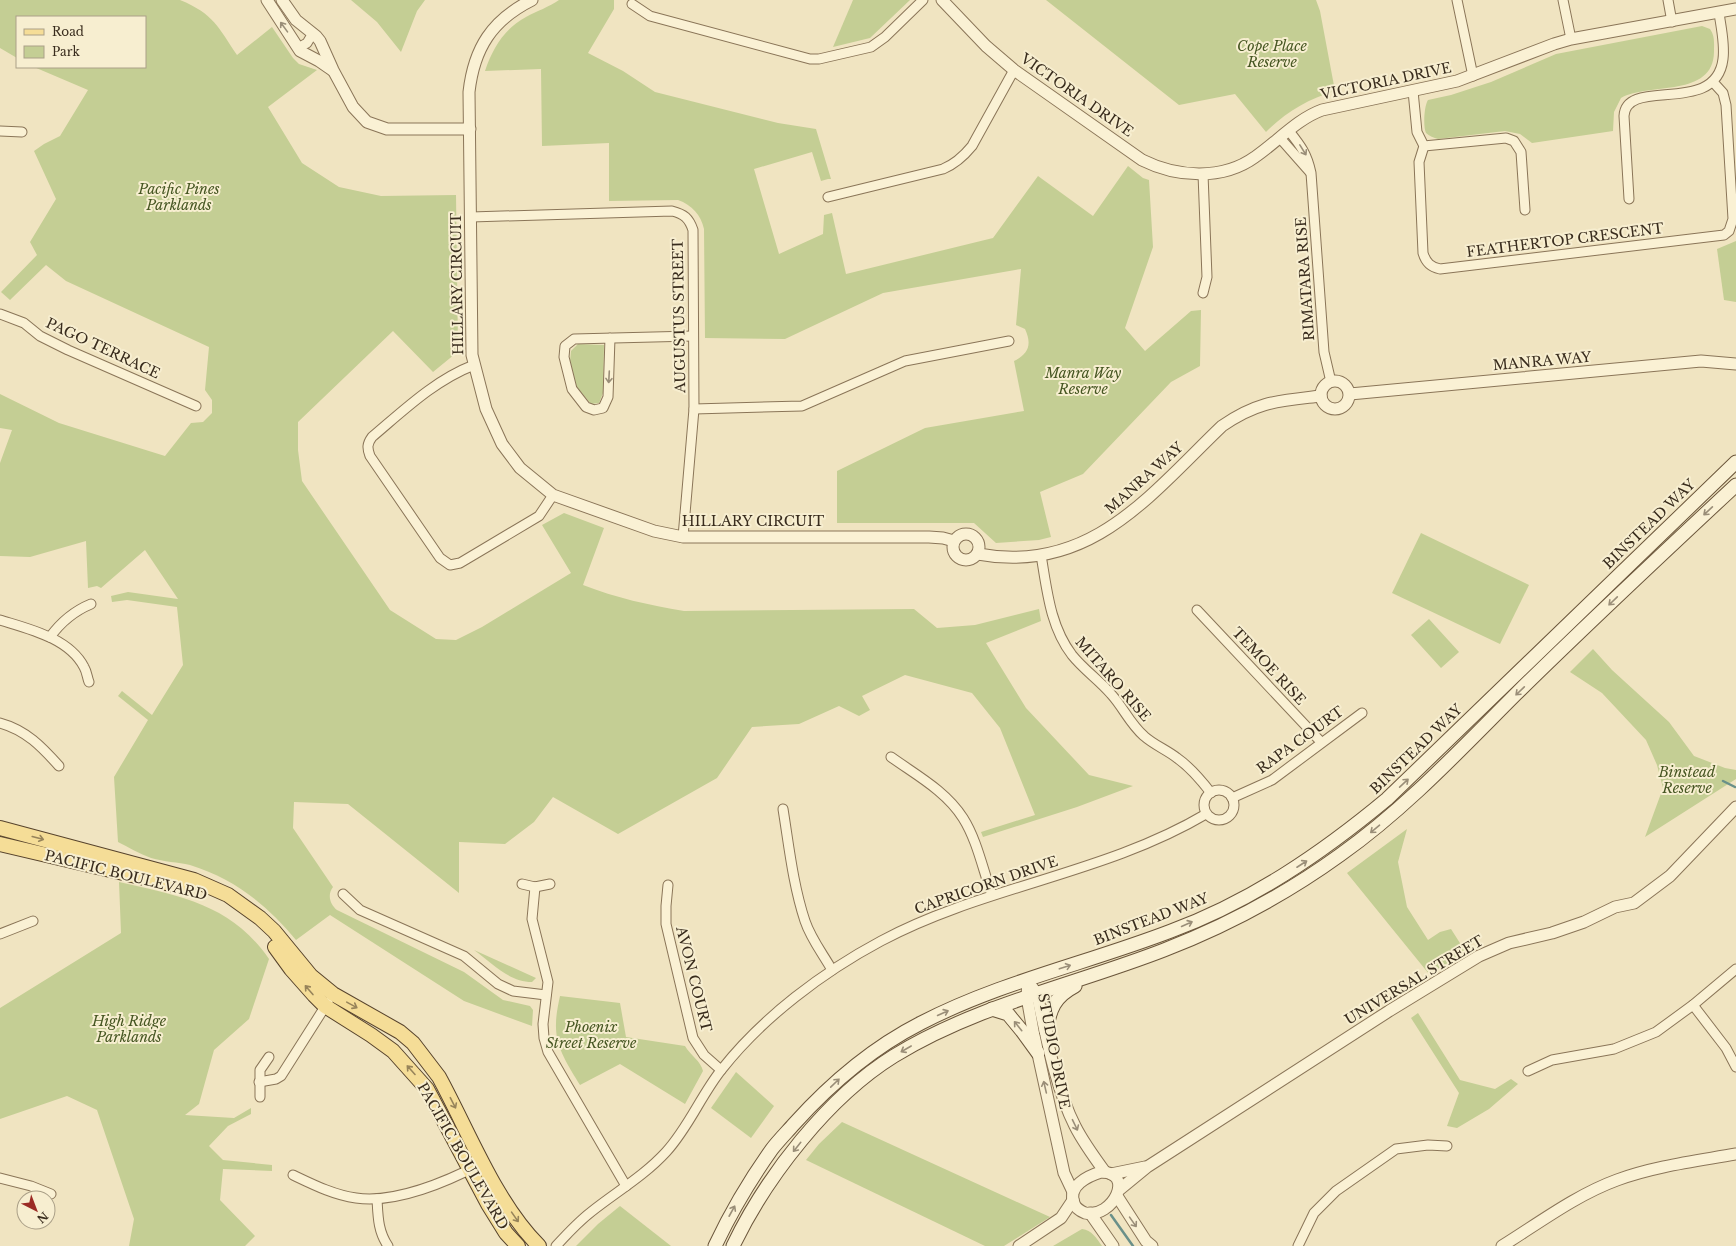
<svg xmlns="http://www.w3.org/2000/svg" width="1736" height="1246" font-family="'Libre Baskerville',serif">
<rect width="100%" height="100%" fill="#f0e4c1"/>
<g fill="#c4ce94">
<path d="M 0,0 L 180,0 C 214,14 218,27 237,55 L 272,27 L 293,58 L 299,64 L 317,70 L 268,107 L 302,163 L 339,187 L 381,196 L 456,195 L 458,348 L 455,354 L 433,372 L 393,331 L 298,422 L 298,450 L 302,481 L 390,610 L 436,639 L 456,640 L 482,627 L 571,573 L 542,525 L 564,513 L 604,528 L 583,585 C 616,598 649,605 684,611 L 914,609 L 937,628 L 975,625 L 1039,609 L 1041,621 L 986,643 L 1026,708 L 1089,775 L 1133,786 L 1077,807 L 983,837 L 981,832 L 1035,815 L 1000,728 L 972,693 L 905,675 L 862,696 L 870,710 L 859,716 L 839,706 L 799,724 L 752,727 L 717,778 L 618,834 L 553,797 L 534,822 L 505,844 L 459,842 L 459,893 L 348,804 L 294,802 L 293,828 L 333,887 C 327,895 330,904 337,910 L 464,972 L 503,1000 L 530,1006 L 533,1010 L 532,1026 L 464,1001 L 330,915 L 296,940 C 267,905 235,879 190,865 C 178,862 164,862 151,858 C 140,854 128,847 118,842 L 114,777 L 148,720 L 118,696 L 122,691 L 152,715 L 183,665 L 177,607 L 127,600 L 112,602 L 111,596 L 128,592 L 178,599 L 145,550 L 101,588 L 97,586 L 88,588 L 86,541 L 30,557 L 0,556 L 0,463 L 12,430 L 0,428 L 0,394 L 59,423 L 165,456 L 191,423 L 203,422 L 212,413 L 212,400 L 205,390 L 209,347 L 66,281 L 46,265 L 10,300 L 1,292 L 37,255 L 30,242 L 56,199 L 34,151 L 44,144 L 60,136 L 88,90 L 34,67 L 145,67 L 145,17 L 17,17 L 17,58 L 0,48 Z"/>
<path d="M 351,0 L 425,0 L 417,11 L 401,52 L 377,22 Z"/>
<path d="M 559,0 L 614,0 L 614,9 L 588,53 L 623,71 L 655,92 L 778,123 L 816,129 L 831,179 L 828,179 L 821,181 L 812,152 L 754,169 L 779,254 L 823,234 L 824,215 L 832,213 L 846,274 L 993,238 L 1038,176 L 1093,216 L 1128,166 L 1143,178 L 1149,180 L 1153,247 L 1125,328 L 1145,351 L 1191,311 L 1201,310 L 1200,366 L 1171,382 L 1083,474 L 1040,492 L 1051,537 L 1039,540 L 996,543 L 974,523 L 837,523 L 837,471 L 925,428 L 1024,411 L 1014,361 C 1029,354 1032,344 1025,329 L 1016,325 L 1021,269 L 883,293 L 785,339 L 705,338 L 704,229 C 701,215 692,205 678,200 L 609,201 L 609,143 L 542,146 L 541,69 L 485,71 C 493,48 504,29 526,17 C 537,11 549,7 559,0 Z"/>
<path d="M 853,0 L 910,0 L 870,38 L 833,47 Z"/>
<path d="M 1046,0 L 1316,0 L 1320,11 L 1335,91 C 1308,99 1286,112 1266,132 L 1235,94 L 1179,105 Z"/>
<path d="M 1702,26 L 1710,29 C 1715,36 1714,43 1714,52 C 1713,98 1650,82 1621,98 L 1614,112 L 1613,131 L 1532,143 L 1520,134 L 1505,131 L 1438,139 C 1434,138 1429,136 1426,133 C 1423,127 1424,106 1428,100 L 1451,95 L 1491,82 L 1556,54 Z"/>
<path d="M 1736,241 L 1736,302 L 1724,300 L 1717,249 Z"/>
<path d="M 578,344 L 604,345 L 603,393 L 599,403 L 591,404 L 576,386 L 570,361 L 571,351 Z"/>
<path d="M 1421,533 L 1529,585 L 1500,644 L 1392,593 Z"/>
<path d="M 1429,619 L 1459,652 L 1441,668 L 1411,635 Z"/>
<path d="M 1593,649 L 1612,670 L 1669,722 L 1694,756 L 1725,768 L 1736,770 L 1736,779 L 1645,837 L 1663,788 L 1657,765 L 1646,740 L 1602,693 L 1570,672 Z"/>
<path d="M 1407,829 L 1398,862 L 1407,907 L 1428,940 L 1440,932 L 1451,929 L 1465,951 L 1449,963 L 1429,974 L 1347,873 Z"/>
<path d="M 119,882 C 180,896 231,904 269,959 L 249,1019 L 214,1050 L 199,1104 L 185,1115 L 234,1118 L 251,1108 L 251,1114 L 228,1126 L 209,1146 L 223,1160 L 272,1165 L 272,1171 L 223,1169 L 220,1200 L 255,1236 L 245,1246 L 129,1246 L 134,1219 L 97,1110 L 67,1096 L 0,1119 L 0,1008 L 121,933 Z"/>
<path d="M 474,950 L 536,978 L 532,982 C 509,982 492,963 474,950 Z"/>
<path d="M 560,996 L 620,1003 L 626,1037 L 685,1046 C 690,1055 701,1061 703,1071 L 685,1104 L 620,1064 L 580,1085 C 569,1067 555,1047 556,1024 C 556,1015 558,1005 560,996 Z"/>
<path d="M 1418,1013 L 1460,1080 L 1495,1089 L 1511,1079 L 1518,1084 L 1489,1109 L 1457,1128 L 1447,1126 L 1459,1093 L 1411,1018 Z"/>
<path d="M 736,1072 L 774,1106 L 751,1138 L 711,1108 Z"/>
<path d="M 842,1122 L 1050,1217 L 1004,1246 L 985,1246 L 806,1160 L 819,1144 Z"/>
<path d="M 620,1206 L 671,1246 L 576,1246 L 598,1224 Z"/>
<path d="M 1082,1229 C 1092,1230 1096,1238 1102,1246 L 1053,1246 Z"/>
</g>
<g fill="none" stroke-linecap="round" stroke-linejoin="round">
<g stroke="#6a9089" stroke-width="2.5">
<path d="M 1723,781 L 1735,787"/>
<path d="M 1111,1215 L 1133,1246"/>
</g>
<defs>
<g id="minor">
<path d="M 1457,0 L 1473,76"/>
<path d="M 1563,0 L 1571,39"/>
<path d="M 1668,0 L 1672,22"/>
<path d="M 632,4 L 650,16 L 810,59 L 819,59 L 871,47 L 885,37 L 923,0"/>
<path d="M 298,48 L 307,43 L 313,33"/>
<path d="M 1413,91 L 1417,132 L 1424,146 L 1419,162 L 1423,253 C 1426,263 1431,267 1440,269 L 1724,235 L 1729,231 L 1733,219 L 1726,105 L 1723,93 L 1713,82"/>
<path d="M 0,131 L 22,132"/>
<path d="M 1289,131 C 1301,146 1307,154 1311,173 L 1324,352 L 1331,382"/>
<path d="M 1280,138 L 1310,172"/>
<path d="M 1424,146 L 1506,138 L 1514,141 L 1521,152 L 1525,210"/>
<path d="M 828,197 L 943,169 C 955,164 963,157 972,146 L 1014,70"/>
<path d="M 1629,199 L 1624,116 C 1626,76 1716,117 1723,59 C 1725,44 1721,27 1719,13"/>
<path d="M 471,217 L 672,211 C 684,214 689,218 693,230 L 694,409 L 683,537"/>
<path d="M 1203,293 L 1207,277 L 1203,174"/>
<path d="M 0,314 L 24,323 L 40,336 L 68,350 L 196,406"/>
<path d="M 610,338 L 608,397 L 603,408 L 594,410 L 586,407 L 572,389 L 564,357 L 565,346 L 574,339 L 693,336"/>
<path d="M 474,365 C 435,380 404,410 372,437 C 367,444 367,448 370,456 L 440,558 L 450,565 L 460,563 L 539,516 L 553,495"/>
<path d="M 694,409 L 802,406 L 905,361 L 1009,341"/>
<path d="M 1041,555 C 1047,590 1050,626 1072,655 C 1084,670 1099,680 1111,694 C 1123,707 1130,724 1144,736 C 1154,745 1167,750 1177,758 C 1190,767 1201,780 1211,793"/>
<path d="M 1197,610 L 1321,742"/>
<path d="M 0,620 C 29,629 69,638 84,667 C 87,672 87,677 89,682"/>
<path d="M 50,637 C 61,622 74,611 91,604"/>
<path d="M 0,723 C 26,730 42,747 59,766"/>
<path d="M 891,757 C 916,775 946,791 963,818 C 977,840 983,870 992,895"/>
<circle cx="1219" cy="805" r="15"/>
<path d="M 1232,798 L 1272,780 L 1362,713"/>
<path d="M 783,809 C 789,846 793,885 805,921 C 811,939 823,954 832,970"/>
<path d="M 522,884 L 535,887 L 550,884"/>
<path d="M 668,885 L 666,906 L 666,924 L 693,1038 L 704,1055 L 721,1070"/>
<path d="M 535,887 L 532,919 L 548,982 L 543,1024 L 544,1038 L 548,1052 L 626,1186"/>
<path d="M 343,894 L 360,910 L 464,956 L 498,984 L 513,991 L 546,995"/>
<path d="M 0,934 L 33,921"/>
<path d="M 1693,1005 L 1726,1048 L 1736,1067"/>
<path d="M 1528,1071 L 1552,1060 L 1614,1049 L 1656,1032 L 1693,1005 L 1736,969"/>
<path d="M 259,1082 L 276,1079 L 281,1076 L 328,1002"/>
<path d="M 260,1097 L 260,1070 L 269,1057"/>
<path d="M 293,1175 C 314,1185 334,1195 356,1198 C 397,1204 448,1181 483,1163"/>
<path d="M 0,1178 L 31,1186 L 51,1194"/>
<path d="M 377,1199 C 378,1217 378,1231 388,1246"/>
<path d="M 556,1246 C 567,1234 578,1222 591,1212 C 616,1192 644,1176 666,1152 C 689,1127 701,1095 722,1069 C 763,1017 823,972 881,941 C 984,886 1105,874 1206,814"/>
<path d="M 1298,1246 L 1314,1213 L 1336,1191 L 1396,1149 L 1428,1145 L 1447,1146"/>
</g>
<g id="tertiary">
<path d="M 267,0 L 300,51 L 319,61 L 332,70"/>
<path d="M 282,0 L 296,20 L 316,36 L 320,41 L 333,70 L 353,107 L 367,122 L 387,129 L 470,129"/>
<path d="M 532,0 C 492,20 474,48 469,92 L 472,355 L 486,409 L 502,444 L 520,468 L 553,495 L 654,531 L 683,537 L 929,537 L 943,538 L 954,541"/>
<path d="M 942,0 L 986,46 L 1014,70 L 1142,160 C 1176,177 1222,181 1255,157 C 1277,142 1297,119 1322,110 L 1457,81 L 1554,44 L 1571,39 L 1736,9"/>
<circle cx="1335" cy="395" r="14"/>
<path d="M 1350,394 L 1701,361 L 1736,364"/>
<circle cx="966" cy="547" r="13"/>
<path d="M 978,554 C 1090,575 1150,495 1222,426 C 1258,401 1279,401 1321,396"/>
<path d="M 1028,979 L 1027,997 L 1033,1031 L 1064,1173 L 1073,1192"/>
<path d="M 1032,987 L 1037,994 C 1046,1035 1056,1089 1075,1126 C 1083,1142 1094,1157 1105,1172"/>
<path d="M 1101,1172 C 1136,1172 1113,1219 1085,1213 C 1080,1211 1075,1207 1074,1203 C 1067,1186 1088,1176 1101,1172 Z"/>
<path d="M 1111,1174 L 1145,1167"/>
<path d="M 1119,1190 L 1147,1167 L 1389,1011 L 1479,956 L 1509,943 L 1552,933 L 1584,922 L 1615,907 L 1634,903 L 1670,876 L 1736,807"/>
<path d="M 1117,1196 L 1146,1241 L 1152,1246"/>
<path d="M 1090,1213 L 1113,1246"/>
<path d="M 1019,1246 L 1061,1218 L 1073,1200"/>
<path d="M 1502,1246 C 1539,1223 1576,1195 1617,1180 C 1655,1166 1697,1161 1736,1154"/>
</g>
<g id="secondary">
<path d="M 992,1009 L 1008,1014 L 1022,1031 L 1038,1053"/>
<path d="M 1046,1031 C 1050,1009 1054,997 1075,986"/>
<path d="M 715,1246 C 731,1212 750,1180 772,1149 C 779,1140 787,1132 794,1124 C 830,1084 872,1048 921,1023 C 1000,982 1088,963 1171,931 C 1252,901 1322,853 1387,799 L 1736,462"/>
<path d="M 733,1246 C 766,1177 828,1097 894,1056 C 977,1005 1074,985 1164,950 C 1226,926 1286,894 1340,855 C 1405,809 1460,750 1516,694 C 1588,623 1662,554 1736,485"/>
</g>
<g id="primary">
<path d="M 0,828 L 194,880 L 228,895 L 260,918 L 274,931 L 311,976 L 333,994 L 400,1032 L 413,1043 L 439,1077 C 469,1132 495,1202 539,1246"/>
<path d="M 0,844 L 183,887"/>
<path d="M 275,947 L 291,969 L 314,995 L 325,1006 L 371,1035 L 393,1051 L 427,1089 L 488,1204 L 506,1233 L 518,1246"/>
</g>
</defs>
<use href="#minor" stroke="#8a7558" stroke-width="11"/>
<use href="#tertiary" stroke="#8a7558" stroke-width="13"/>
<use href="#secondary" stroke="#6b563b" stroke-width="15"/>
<use href="#primary" stroke="#57432c" stroke-width="16"/>
<use href="#minor" stroke="#faf1d4" stroke-width="9"/>
<use href="#tertiary" stroke="#faf1d4" stroke-width="11"/>
<use href="#secondary" stroke="#faf1d4" stroke-width="13"/>
<use href="#primary" stroke="#f5dd97" stroke-width="14"/>
</g>
<defs><path id="oneway-shaft" d="M-6 0H5M1.5-3L5.5 0L1.5 3" fill="none" stroke-width="1.6" stroke-linecap="round" stroke-linejoin="round"/></defs>
<g stroke="#9a8e78">
<use href="#oneway-shaft" transform="translate(284 27) rotate(-126)"/>
<use href="#oneway-shaft" transform="translate(1303 150) rotate(58)"/>
<use href="#oneway-shaft" transform="translate(609 377) rotate(93)"/>
<use href="#oneway-shaft" transform="translate(1708 511) rotate(137)"/>
<use href="#oneway-shaft" transform="translate(1613 601) rotate(136)"/>
<use href="#oneway-shaft" transform="translate(1520 691) rotate(136)"/>
<use href="#oneway-shaft" transform="translate(1404 783) rotate(-43)"/>
<use href="#oneway-shaft" transform="translate(1375 829) rotate(140)"/>
<use href="#oneway-shaft" transform="translate(1302 864) rotate(-33)"/>
<use href="#oneway-shaft" transform="translate(1187 924) rotate(-24)"/>
<use href="#oneway-shaft" transform="translate(1065 967) rotate(-18)"/>
<use href="#oneway-shaft" transform="translate(943 1013) rotate(-24)"/>
<use href="#oneway-shaft" transform="translate(1018 1026) rotate(-129)"/>
<use href="#oneway-shaft" transform="translate(906 1049) rotate(150)"/>
<use href="#oneway-shaft" transform="translate(835 1083) rotate(-44)"/>
<use href="#oneway-shaft" transform="translate(1045 1087) rotate(-103)"/>
<use href="#oneway-shaft" transform="translate(1075 1125) rotate(64)"/>
<use href="#oneway-shaft" transform="translate(797 1147) rotate(129)"/>
<use href="#oneway-shaft" transform="translate(732 1211) rotate(-61)"/>
<use href="#oneway-shaft" transform="translate(1133 1222) rotate(55)"/>
</g>
<g stroke="#97845a">
<use href="#oneway-shaft" transform="translate(38 838) rotate(15)"/>
<use href="#oneway-shaft" transform="translate(309 990) rotate(-131)"/>
<use href="#oneway-shaft" transform="translate(352 1005) rotate(29)"/>
<use href="#oneway-shaft" transform="translate(411 1070) rotate(-132)"/>
<use href="#oneway-shaft" transform="translate(453 1103) rotate(63)"/>
<use href="#oneway-shaft" transform="translate(515 1217) rotate(55)"/>
</g>
<g text-anchor="middle" stroke-width="4" stroke-linejoin="round" paint-order="stroke">
<g font-size="14" font-style="italic" fill="#465622" stroke="#f7eed0">
<text x="1272" y="51">Cope Place<tspan x="1272" dy="16">Reserve</tspan></text>
<text x="179" y="194">Pacific Pines<tspan x="179" dy="16">Parklands</tspan></text>
<text x="1083" y="378">Manra Way<tspan x="1083" dy="16">Reserve</tspan></text>
<text x="1687" y="777">Binstead<tspan x="1687" dy="16">Reserve</tspan></text>
<text x="129" y="1026">High Ridge<tspan x="129" dy="16">Parklands</tspan></text>
<text x="591" y="1032">Phoenix<tspan x="591" dy="16">Street Reserve</tspan></text>
</g>
<g font-size="14" fill="#392c1d" stroke="#f7eed0">
<text transform="translate(1386 81) rotate(-12)" y="5">VICTORIA DRIVE</text>
<text transform="translate(1077 95) rotate(35)" y="5">VICTORIA DRIVE</text>
<text transform="translate(1565 240) rotate(-7)" y="5">FEATHERTOP CRESCENT</text>
<text transform="translate(1305 279) rotate(-94)" y="5">RIMATARA RISE</text>
<text transform="translate(457 284) rotate(-91)" y="5">HILLARY CIRCUIT</text>
<text transform="translate(679 316) rotate(-91)" y="5">AUGUSTUS STREET</text>
<text transform="translate(103 348) rotate(25)" y="5">PAGO TERRACE</text>
<text transform="translate(1542 361) rotate(-5)" y="5">MANRA WAY</text>
<text transform="translate(1144 478) rotate(-42)" y="5">MANRA WAY</text>
<text x="753" y="526">HILLARY CIRCUIT</text>
<text transform="translate(1649 524) rotate(-44)" y="5">BINSTEAD WAY</text>
<text transform="translate(1269 666) rotate(47)" y="5">TEMOE RISE</text>
<text transform="translate(1113 679) rotate(49)" y="5">MITARO RISE</text>
<text transform="translate(1300 740) rotate(-36)" y="5">RAPA COURT</text>
<text transform="translate(1416 749) rotate(-44)" y="5">BINSTEAD WAY</text>
<text transform="translate(126 875) rotate(14)" y="5">PACIFIC BOULEVARD</text>
<text transform="translate(986 885) rotate(-19)" y="5">CAPRICORN DRIVE</text>
<text transform="translate(1151 919) rotate(-21)" y="5">BINSTEAD WAY</text>
<text transform="translate(694 979) rotate(76)" y="5">AVON COURT</text>
<text transform="translate(1414 980) rotate(-31)" y="5">UNIVERSAL STREET</text>
<text transform="translate(1054 1051) rotate(79)" y="5">STUDIO DRIVE</text>
<text transform="translate(463 1156) rotate(60)" y="5">PACIFIC BOULEVARD</text>
</g>
</g>
<rect x="16" y="16" width="130" height="52" fill="#f7eed0" stroke="#aba088"/>
<rect x="24" y="29" width="20" height="6" fill="#f5dd97" stroke="#aba088"/>
<text x="52" y="36" font-size="12" fill="#392c1d">Road</text>
<rect x="24" y="46" width="20" height="12" fill="#c4ce94" stroke="#aba088"/>
<text x="52" y="56" font-size="12" fill="#392c1d">Park</text>
<g transform="translate(36 1210) rotate(138)"><circle r="19" fill="#f7eed0" stroke="#aba088"/>
<path d="M0-3L7 15L0 10L-7 15Z" fill="#9b2b25"/>
<text y="-6" font-size="11" font-weight="bold" text-anchor="middle" fill="#392c1d">N</text>
</g>
</svg>
